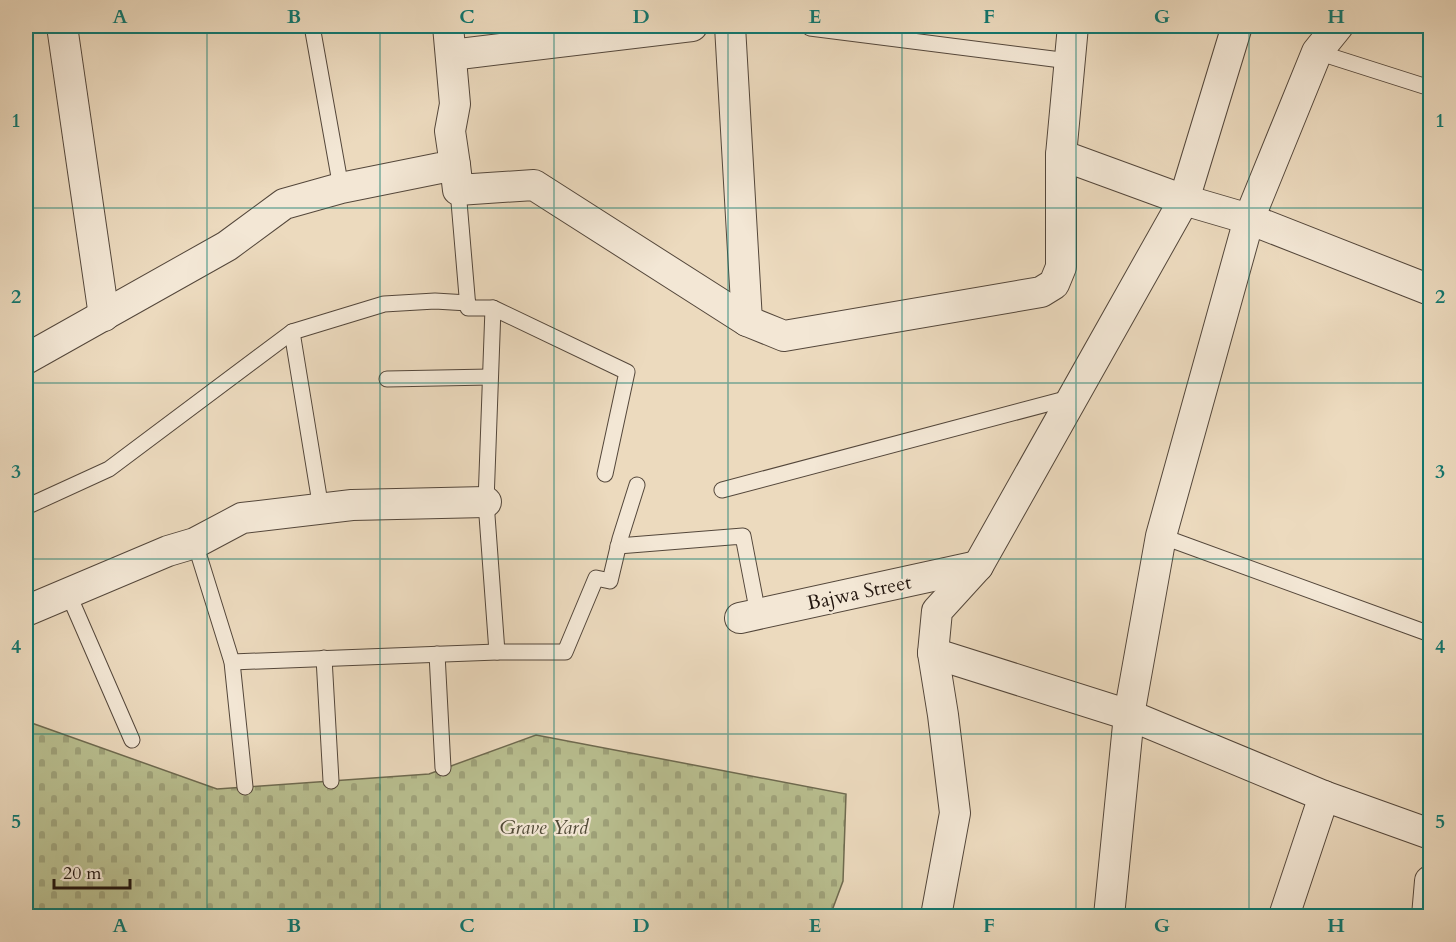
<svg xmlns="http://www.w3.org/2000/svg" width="1456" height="942" font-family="Cardo,serif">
<defs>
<pattern id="cemetery-stones" width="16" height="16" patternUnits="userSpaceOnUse" patternTransform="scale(1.5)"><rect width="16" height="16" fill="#b9bf90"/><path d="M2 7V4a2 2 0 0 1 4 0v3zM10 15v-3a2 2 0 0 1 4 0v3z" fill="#9fa37b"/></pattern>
</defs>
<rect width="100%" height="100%" fill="#ecdabe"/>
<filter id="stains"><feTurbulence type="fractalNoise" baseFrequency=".00333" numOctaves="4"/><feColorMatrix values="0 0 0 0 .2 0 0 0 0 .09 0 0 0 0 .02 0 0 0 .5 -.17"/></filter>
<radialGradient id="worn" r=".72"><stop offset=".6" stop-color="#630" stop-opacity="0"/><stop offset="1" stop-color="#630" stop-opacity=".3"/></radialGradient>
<path fill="url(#cemetery-stones)" stroke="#6e6a50" stroke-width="1.5" d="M 26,721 L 217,789 L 429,774 L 536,735 L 846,794 L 843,881 L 830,916 L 26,916 Z"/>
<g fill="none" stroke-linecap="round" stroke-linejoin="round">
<defs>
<g id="service">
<path d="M 312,26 L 341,188"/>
<path d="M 810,28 L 1069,61"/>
<path d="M 1317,52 L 1430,88"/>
<path d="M 458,190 L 468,308 L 493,308 L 627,372 L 605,474"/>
<path d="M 493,308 L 486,502 L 497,652"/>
<path d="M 292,332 L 321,509"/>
<path d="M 387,379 L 490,377"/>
<path d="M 722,490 L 1073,397"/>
<path d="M 26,507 L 109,469 L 292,332 L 384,304 L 435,301 L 468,303"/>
<path d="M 1161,536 L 1430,634"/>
<path d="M 195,543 L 232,662 L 245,787"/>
<path d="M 618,546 L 743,536 L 758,614"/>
<path d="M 68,593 L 132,740"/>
<path d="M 437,654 L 443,768"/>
<path d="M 324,658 L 331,781"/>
<path d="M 232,662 L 497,652 L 565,652 L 596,578 L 610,581 L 620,539 L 637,485"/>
</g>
<g id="minor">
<path d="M 62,26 L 104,316"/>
<path d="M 730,26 L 747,321"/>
<path d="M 451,55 L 692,26"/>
<path d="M 1061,155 L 1184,200 L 1249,219 L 1430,290"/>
<path d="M 455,165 L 458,190 L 534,185 L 747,321 L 784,336 L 1041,292 L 1054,284 L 1061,267 L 1061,155 L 1073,26"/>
<path d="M 26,359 L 227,246 L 284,204 L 341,188 L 455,165 L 450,131 L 455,104 L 448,26"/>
<path d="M 26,611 L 168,551 L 195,543 L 242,518 L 352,505 L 486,502"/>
<path d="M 740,618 L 978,566"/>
<path d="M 933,653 L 1129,715 L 1324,796 L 1430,834"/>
<path d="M 936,916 L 955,813 L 943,715 L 933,653 L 937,611 L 978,566 L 1184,200 L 1237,26"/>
<path d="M 1109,916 L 1129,715 L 1161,536 L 1249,219 L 1317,52 L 1338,26"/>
<path d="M 1284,916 L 1324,796"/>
<path d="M 1427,916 L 1430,881"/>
</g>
</defs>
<use href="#service" stroke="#54473b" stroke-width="17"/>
<use href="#minor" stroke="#54473b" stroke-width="32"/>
<use href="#service" stroke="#f3e7d5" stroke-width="15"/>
<use href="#minor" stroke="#f3e7d5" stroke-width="30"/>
</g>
<path fill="none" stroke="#0f766e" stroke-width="1.5" stroke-opacity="0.55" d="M 207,26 L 207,916M 380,26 L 380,916M 554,26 L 554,916M 728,26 L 728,916M 902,26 L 902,916M 1076,26 L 1076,916M 1249,26 L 1249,916M 26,208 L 1430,208M 26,383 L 1430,383M 26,559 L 1430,559M 26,734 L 1430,734"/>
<g text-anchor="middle" stroke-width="4.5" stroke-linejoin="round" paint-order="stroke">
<g font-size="20" fill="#22160f" stroke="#f3e7d5">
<text transform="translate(859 592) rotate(-12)" y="7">Bajwa Street</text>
</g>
<g font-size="20" font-style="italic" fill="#4f4936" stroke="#f3e7d5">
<text x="544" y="834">Grave Yard</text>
</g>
</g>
<rect width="1456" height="942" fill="none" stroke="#ecdabe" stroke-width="66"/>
<path d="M54 879v9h76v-9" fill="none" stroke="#22160f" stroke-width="3"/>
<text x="63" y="879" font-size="18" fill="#22160f" stroke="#f3e7d5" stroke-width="4.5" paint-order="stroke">20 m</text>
<rect x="33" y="33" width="1390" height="876" fill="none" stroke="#0f766e" stroke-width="2"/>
<g font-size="20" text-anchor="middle" font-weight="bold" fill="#0f766e">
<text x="120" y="23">A</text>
<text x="294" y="23">B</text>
<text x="467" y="23">C</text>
<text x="641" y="23">D</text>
<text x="815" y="23">E</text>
<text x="989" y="23">F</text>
<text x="1162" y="23">G</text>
<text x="1336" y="23">H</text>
<text x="16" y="127">1</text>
<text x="1440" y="127">1</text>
<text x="16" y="303">2</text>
<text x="1440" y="303">2</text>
<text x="16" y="478">3</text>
<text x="1440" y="478">3</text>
<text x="16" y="653">4</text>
<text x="1440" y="653">4</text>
<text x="16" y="828">5</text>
<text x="1440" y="828">5</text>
<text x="120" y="932">A</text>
<text x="294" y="932">B</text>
<text x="467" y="932">C</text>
<text x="641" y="932">D</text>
<text x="815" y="932">E</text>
<text x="989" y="932">F</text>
<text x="1162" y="932">G</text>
<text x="1336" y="932">H</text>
</g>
<rect width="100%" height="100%" filter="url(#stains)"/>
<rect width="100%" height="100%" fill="url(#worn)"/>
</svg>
